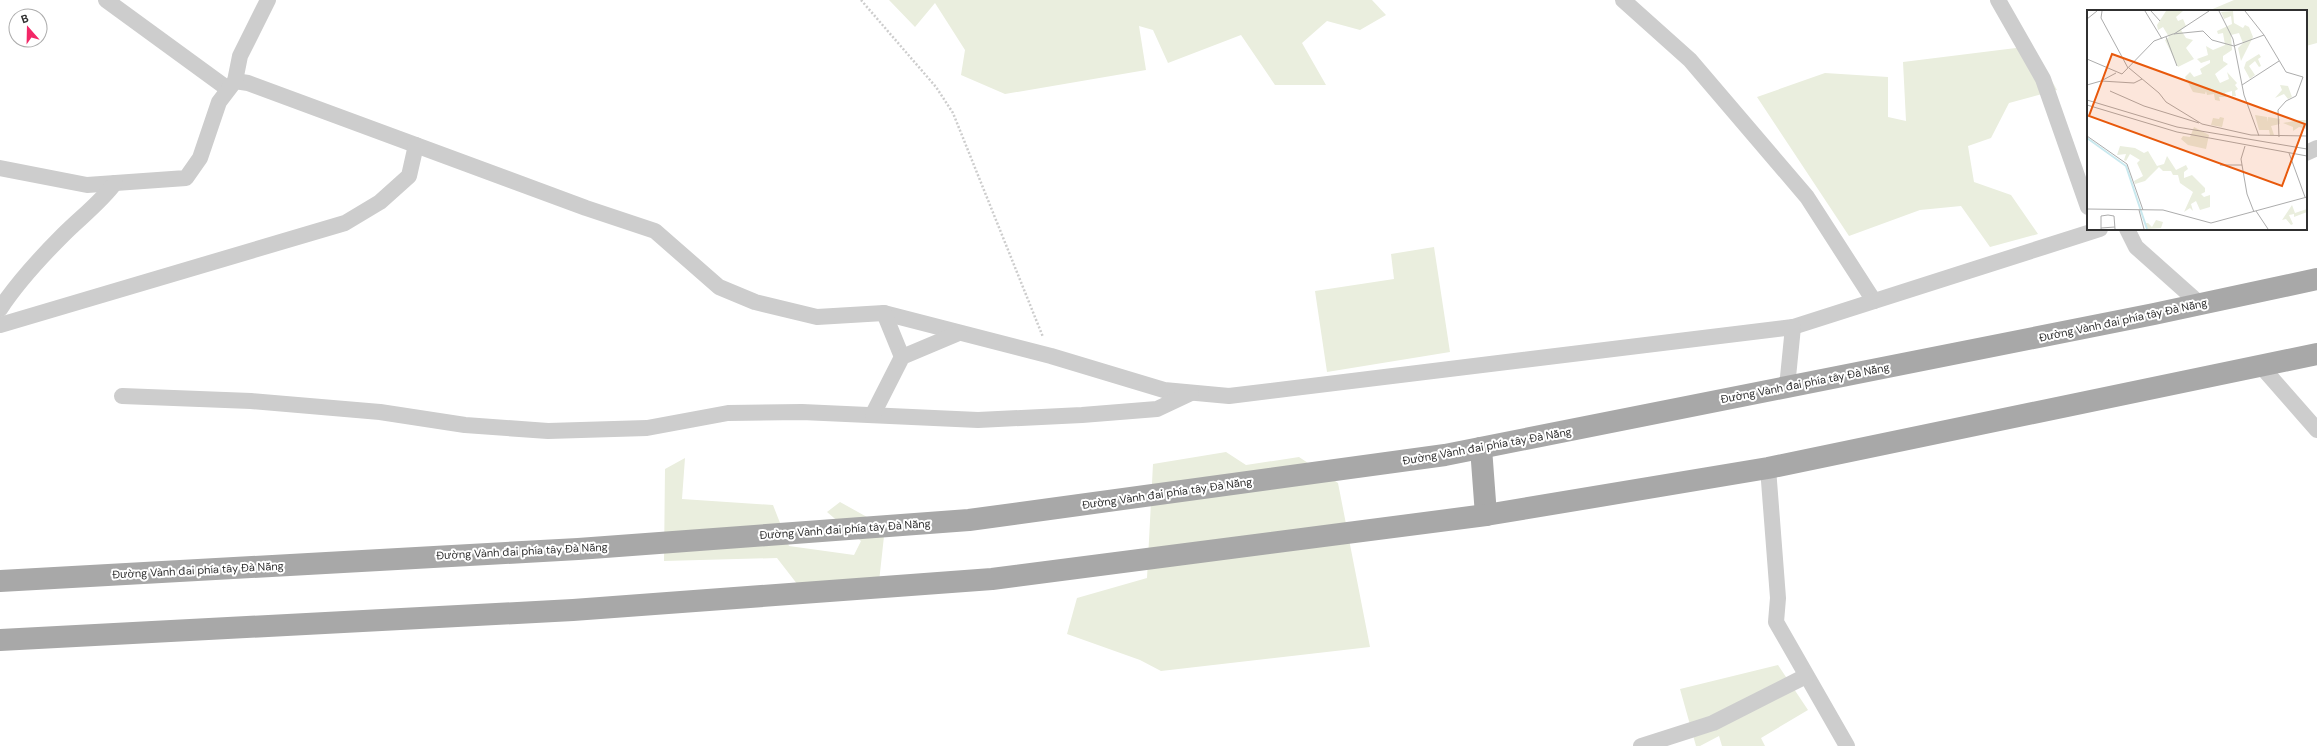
<svg xmlns="http://www.w3.org/2000/svg" width="2317" height="746" font-family="'DM Sans',sans-serif">
<rect width="100%" height="100%" fill="#fff"/>
<g fill="#eaeede">
<path d="M 889,0 L 1372,0 L 1386,15 L 1360,30 L 1327,21 L 1302,43 L 1326,85 L 1275,85 L 1241,35 L 1168,63 L 1153,30 L 1139,26 L 1146,70 L 1005,94 L 961,75 L 965,50 L 935,3 L 915,27 Z"/>
<path d="M 2234,0 L 2317,0 L 2317,43 L 2306,46 L 2306,11 L 2208,11 Z"/>
<path d="M 2032,46 L 2057,90 L 2009,103 L 1991,138 L 1968,146 L 1974,182 L 2011,195 L 2038,234 L 1990,247 L 1961,206 L 1920,210 L 1849,236 L 1757,97 L 1825,73 L 1888,77 L 1888,117 L 1906,121 L 1903,62 Z"/>
<path d="M 1434,247 L 1450,352 L 1327,372 L 1315,291 L 1394,279 L 1391,254 Z"/>
<path d="M 1226,452 L 1246,465 L 1299,457 L 1338,483 L 1370,647 L 1161,671 L 1140,660 L 1067,634 L 1077,598 L 1147,578 L 1153,464 Z"/>
<path d="M 685,458 L 682,499 L 773,505 L 789,546 L 854,555 L 861,541 L 827,512 L 840,502 L 885,527 L 878,591 L 808,598 L 777,558 L 664,561 L 665,469 Z"/>
<path d="M 1778,665 L 1808,710 L 1761,738 L 1765,746 L 1722,746 L 1719,736 L 1700,746 L 1696,746 L 1680,689 Z"/>
</g>
<g fill="none" stroke-linecap="round" stroke-linejoin="round">
<path stroke="#cdcdcd" stroke-width="2.5" stroke-dasharray="2 2" stroke-linecap="butt" d="M 861,0 L 936,87 L 953,113 L 1043,337"/>
<g stroke="#cdcdcd" stroke-width="16">
<path d="M 106,0 L 228,89"/>
<path d="M 1623,0 L 1690,60 L 1807,197 L 1874,301"/>
<path d="M 1998,0 L 2043,79 L 2088,207"/>
<path d="M 235,81 L 248,83 L 586,208 L 655,231 L 719,287 L 755,302 L 817,317 L 884,313 L 1051,356 L 1164,390 L 1229,396 L 1793,327 L 2100,229"/>
<path d="M 2306,153 L 2317,148"/>
<path d="M 0,168 L 87,185 L 186,178 L 200,158 L 219,102 L 235,81 L 240,56 L 268,0"/>
<path d="M 2127,229 L 2136,247 L 2200,304"/>
<path d="M 0,309 C 17,283 41,257 63,235 C 81,217 100,203 115,183"/>
<path d="M 884,313 L 902,357"/>
<path d="M 0,325 L 345,223 L 380,202 L 409,176 L 416,145"/>
<path d="M 2260,365 L 2317,430"/>
<path d="M 1787,387 L 1793,327"/>
<path d="M 122,396 L 251,401 L 380,412 L 465,425 L 548,431 L 647,428 L 728,413 L 802,412 L 978,420 L 1082,415 L 1157,409 L 1191,393"/>
<path d="M 873,414 L 902,357 L 959,333"/>
<path d="M 1768,468 L 1778,598 L 1776,622 L 1847,746"/>
<path d="M 1641,746 L 1713,723 L 1806,676"/>
</g>
<g stroke="#a8a8a8" stroke-width="22">
<path d="M 1481,448 L 1486,515"/>
<path d="M 0,581 L 578,549 L 969,520 L 1445,455 L 2154,314 L 2317,279"/>
<path d="M 0,640 L 573,610 L 992,579 L 1486,515 L 1768,468 L 2317,354"/>
</g>
</g>
<g text-anchor="middle" stroke-width="4" stroke-linejoin="round" paint-order="stroke">
<g font-size="11" fill="#303030" stroke="#fff">
<text transform="translate(2123 320) rotate(-12)" y="4">Đường Vành đai phía tây Đà Nẵng</text>
<text transform="translate(1805 383) rotate(-11)" y="4">Đường Vành đai phía tây Đà Nẵng</text>
<text transform="translate(1487 446) rotate(-10)" y="4">Đường Vành đai phía tây Đà Nẵng</text>
<text transform="translate(1167 493) rotate(-8)" y="4">Đường Vành đai phía tây Đà Nẵng</text>
<text transform="translate(845 529) rotate(-4)" y="4">Đường Vành đai phía tây Đà Nẵng</text>
<text transform="translate(522 551) rotate(-3)" y="4">Đường Vành đai phía tây Đà Nẵng</text>
<text transform="translate(198 570) rotate(-3)" y="4">Đường Vành đai phía tây Đà Nẵng</text>
</g>
</g>
<g transform="translate(2087 10)">
<rect width="220" height="220" fill="#fff"/>
<path d="M 79,1 L 96,1 L 89,7 L 91,11 L 96,9 L 99,16 L 94,20 L 99,28 L 106,30 L 99,38 L 107,49 L 91,57 L 78,30 L 82,27 L 76,17 L 71,20 L 70,15 ZM 146,1 L 147,13 L 156,18 L 158,15 L 162,17 L 166,27 L 154,51 L 151,38 L 156,33 L 152,23 L 144,25 L 145,40 L 136,46 L 136,51 L 141,54 L 128,64 L 133,73 L 142,69 L 140,62 L 150,73 L 148,75 L 151,79 L 148,81 L 149,86 L 145,86 L 145,81 L 138,83 L 140,87 L 132,87 L 133,91 L 128,90 L 127,84 L 120,85 L 119,81 L 118,84 L 106,82 L 98,67 L 103,62 L 107,67 L 115,64 L 113,59 L 123,53 L 123,50 L 114,53 L 110,49 L 121,45 L 119,36 L 126,40 L 138,35 L 136,23 L 131,24 L 130,21 L 145,14 L 144,6 L 137,9 L 134,2 ZM 172,44 L 174,47 L 171,49 L 174,56 L 172,57 L 168,51 L 162,56 L 168,65 L 163,69 L 157,58 L 159,52 ZM 193,75 L 201,76 L 205,87 L 201,89 L 197,84 L 188,88 L 195,80 ZM 168,105 L 180,107 L 180,112 L 181,107 L 193,109 L 193,114 L 184,116 L 187,125 L 183,125 L 182,120 L 172,120 ZM 133,107 L 137,108 L 135,117 L 124,115 L 126,108 L 132,109 ZM 213,110 L 219,110 L 220,119 L 212,117 L 206,121 L 206,117 L 196,113 ZM 107,117 L 122,125 L 119,139 L 101,135 L 94,129 L 96,126 L 103,127 ZM 33,136 L 48,138 L 57,143 L 61,141 L 70,156 L 77,154 L 80,146 L 89,160 L 99,155 L 101,159 L 97,162 L 97,168 L 105,165 L 118,178 L 118,182 L 114,184 L 117,187 L 123,185 L 123,197 L 113,200 L 109,191 L 104,194 L 106,201 L 103,198 L 97,202 L 106,182 L 93,173 L 91,165 L 86,165 L 84,161 L 76,161 L 72,157 L 58,171 L 48,174 L 47,171 L 56,166 L 50,153 L 53,150 L 43,144 L 39,151 L 37,150 L 39,144 L 30,145 ZM 205,195 L 208,203 L 220,199 L 220,202 L 207,207 L 207,204 L 202,205 L 206,214 L 204,215 L 199,209 L 195,210 ZM 69,210 L 76,212 L 74,218 L 60,219 L 58,213 L 61,213 L 65,217 Z" fill="#eaeede"/>
<path fill="none" stroke="#c9e9ef" stroke-width="2" d="M 0,128 L 39,156 L 60,219"/>
<path fill="none" stroke="#acacac" stroke-width="1" d="M 15,1 L 14,8 L 41,58M 58,1 L 75,29M 64,1 L 73,11M 132,1 L 146,29 L 157,85 L 172,126M 158,1 L 177,25 L 199,62 L 216,67 L 209,86 L 199,91 L 191,100 L 192,127M 0,9 L 10,1M 87,24 L 122,1M 79,27 L 90,56M 0,49 L 35,64 L 67,31 L 86,24 L 116,21 L 125,30 L 147,36 L 177,25M 42,58 L 72,83 L 79,92 L 115,114 L 164,125 L 220,126M 14,71 L 29,63M 0,75 L 14,71 L 47,73 L 55,69M 155,75 L 192,51M 23,81 L 57,96 L 112,113M 0,90 L 90,117 L 220,139M 0,95 L 90,122 L 220,146M 0,126 L 40,154 L 56,200M 158,136 L 154,149 L 160,184 L 167,202M 202,143 L 218,187M 133,155 L 155,155M 0,199 L 76,200 L 124,213 L 220,187M 52,200 L 57,219M 169,201 L 181,219M 14,218 L 28,217M 14,219 L 14,206 L 21,205 L 27,206 L 28,219"/>
<path fill="#e8590c" fill-opacity="0.15" stroke="#e8590c" stroke-width="2" d="M 25,44 L 218,114 L 195,176 L 2,106 Z"/>
<rect width="220" height="220" fill="none" stroke="#303030" stroke-width="2"/>
</g>
<g transform="translate(28 28) rotate(340)"><circle r="19" fill="#ffffff" stroke="#acacac"/>
<path d="M0-3L7 15L0 10L-7 15Z" fill="#f32767"/>
<text y="-6" font-size="11" font-weight="bold" text-anchor="middle" fill="#303030">B</text>
</g>
</svg>
